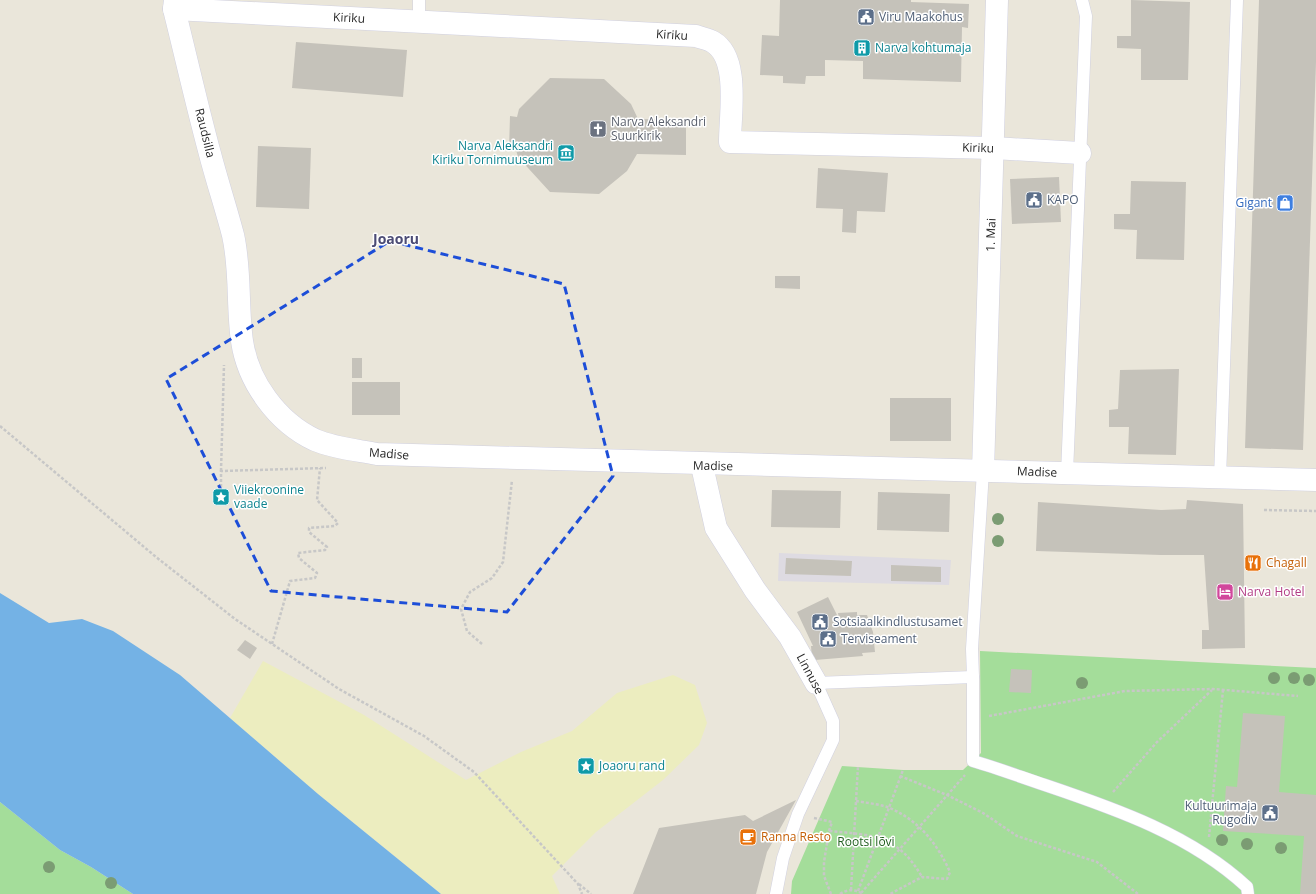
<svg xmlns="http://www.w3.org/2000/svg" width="1316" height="894" font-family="'Open Sans',sans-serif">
<rect width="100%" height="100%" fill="#eae6da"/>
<path fill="#dedbe2" d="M 779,553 L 951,560 L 949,585 L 778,581 Z"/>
<g fill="#a4dd9a">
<path d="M 980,651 L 1316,668 L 1316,894 L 791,894 L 792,881 L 842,766 L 903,770 L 963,770 L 981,753 Z"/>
<path d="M 0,802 L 60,850 L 91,867 L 133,894 L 0,894 Z"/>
</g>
<path fill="#ecedbf" d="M 263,661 L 364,715 L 466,780 L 521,752 L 572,731 L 617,693 L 673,675 L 695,685 L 707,723 L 699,745 L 663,780 L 596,832 L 552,876 L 560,894 L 441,894 L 318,794 L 230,718 Z"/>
<path fill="#74b2e5" d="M 0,593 L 49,623 L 82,619 L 113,631 L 180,675 L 318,794 L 441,894 L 133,894 L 91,867 L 60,850 L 0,802 Z"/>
<g fill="#c5c2ba">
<path d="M 780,0 L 911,0 L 911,2 L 969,4 L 968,28 L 962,27 L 961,82 L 863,79 L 863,61 L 825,60 L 825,76 L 806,76 L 805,84 L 783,83 L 783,76 L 760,75 L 762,35 L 779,36 Z"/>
<path d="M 1131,0 L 1190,2 L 1188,80 L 1141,80 L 1141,49 L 1117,48 L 1117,36 L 1131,36 Z"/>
<path d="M 1259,0 L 1316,0 L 1316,62 L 1303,450 L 1245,448 Z"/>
<path d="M 296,42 L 407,50 L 403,97 L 292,88 Z"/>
<path d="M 550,78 L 604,79 L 631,104 L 638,119 L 686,120 L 686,155 L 637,154 L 627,171 L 599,194 L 550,192 L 518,157 L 516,150 L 509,149 L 510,116 L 517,117 L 519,109 Z"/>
<path d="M 258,146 L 311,148 L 309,209 L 256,207 Z"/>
<path d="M 818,168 L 888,173 L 885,212 L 857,211 L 856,233 L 842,232 L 843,209 L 816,208 Z"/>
<path d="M 1059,177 L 1061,222 L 1012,224 L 1010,179 Z"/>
<path d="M 1131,181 L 1186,182 L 1184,260 L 1136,259 L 1137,230 L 1114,229 L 1114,214 L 1130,214 Z"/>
<path d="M 775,276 L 800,276 L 800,289 L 775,288 Z"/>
<rect x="352" y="358" width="10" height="20"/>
<path d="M 1179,369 L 1176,455 L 1128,454 L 1129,427 L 1109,427 L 1109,410 L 1118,409 L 1120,370 Z"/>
<rect x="352" y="382" width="48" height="33"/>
<rect x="890" y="398" width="61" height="43"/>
<path d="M 772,490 L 841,491 L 840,528 L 771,527 Z"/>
<path d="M 878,492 L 950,494 L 949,532 L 877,530 Z"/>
<path d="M 1187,500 L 1243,504 L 1245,648 L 1202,649 L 1202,630 L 1209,630 L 1204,555 L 1161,555 L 1036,551 L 1038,502 L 1161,510 L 1186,509 Z"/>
<path d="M 786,558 L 852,561 L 851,576 L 785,574 Z"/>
<path d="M 891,565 L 941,567 L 941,582 L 891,581 Z"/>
<path d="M 828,597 L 839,619 L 838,613 L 857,612 L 857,615 L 867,615 L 873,632 L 875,652 L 862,653 L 863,656 L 815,660 L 815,657 L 812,658 L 811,646 L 813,646 L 797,612 Z"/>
<path d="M 245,640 L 257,648 L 250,659 L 237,650 Z"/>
<path d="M 1011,669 L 1032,670 L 1031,693 L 1009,692 Z"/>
<path d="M 1243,713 L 1285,716 L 1279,792 L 1316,795 L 1316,894 L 1300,894 L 1304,836 L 1223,831 L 1226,786 L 1237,787 Z"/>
<path d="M 796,800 L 767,852 L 756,894 L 633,894 L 659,828 L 745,815 L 753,821 Z"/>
</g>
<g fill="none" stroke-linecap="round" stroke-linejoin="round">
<defs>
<g id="service">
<path d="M 419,0 L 419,21"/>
<path d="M 1067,473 L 1086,16 L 1082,0"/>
<path d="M 1220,478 L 1237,0"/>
<path d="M 973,677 L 973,761 C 997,768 1021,777 1045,785 C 1116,809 1191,835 1247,887 L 1248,894"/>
<path d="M 776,894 L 783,858 L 798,814 L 833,740 L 833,721 L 816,683 L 973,677 L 972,649 L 983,471"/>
</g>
<g id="minor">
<path d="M 174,9 L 696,36 C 701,38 708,39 713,42 C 740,58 730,114 730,142 L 994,148 L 1080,153"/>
<path d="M 702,466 L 716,528 L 755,590 L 790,637 L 816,683"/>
<path d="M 983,471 L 997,0"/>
</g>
<path id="tertiary" d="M 175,0 L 174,9 C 186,57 197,106 210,154 C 217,181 226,208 233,235 C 241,270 237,306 242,341 C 248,382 277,422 315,440 C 334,448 356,450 377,454 C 690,465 1003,473 1316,480"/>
</defs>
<use href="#service" stroke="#d0d0e0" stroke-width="13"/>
<use href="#minor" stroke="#d0d0e0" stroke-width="23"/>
<use href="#tertiary" stroke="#d0d0e0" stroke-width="23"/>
<g stroke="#c7c7c7" stroke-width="2.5" stroke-dasharray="3 2" stroke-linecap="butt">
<path d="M 0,426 L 156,557 L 235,619 L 339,689 L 424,736 L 474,772 L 578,884 L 582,894"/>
<path d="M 221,471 L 224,365"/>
<path d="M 221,497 L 221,471 L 326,468"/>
<path d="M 1264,510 L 1316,511"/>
<path d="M 272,644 L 290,581 L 315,578 L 317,573 L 299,558 L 298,553 L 325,550 L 327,547 L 309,532 L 309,528 L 335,526 L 338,523 L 317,500 L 320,468"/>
<path d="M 482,644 L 467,631 L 461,609 L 470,592 L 492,578 L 503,562 L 512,480"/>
<path d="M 989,716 L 1125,691 L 1213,689 L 1298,696"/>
<path d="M 900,776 L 947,795 L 983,813 L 1017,836 L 1097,862 L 1138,894"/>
<path d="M 1113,792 L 1157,742 L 1212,690"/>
<path d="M 856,801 C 866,803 880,804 890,808 C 919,821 937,843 950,872 L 947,879 L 922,877 L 890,894"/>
<path d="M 814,818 L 832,822 L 829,831"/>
<path d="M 1209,837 L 1223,690"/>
<path d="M 579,884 L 591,894"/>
<path d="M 851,890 L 858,766"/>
<path d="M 858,891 L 903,770"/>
<path d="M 861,893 L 965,775"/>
<path d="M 831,894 L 824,876 L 824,862 L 829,831 C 873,835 898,835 922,877"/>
<path d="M 840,894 C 847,889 855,889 863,894"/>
</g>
<use href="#service" stroke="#fff" stroke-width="12"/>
<use href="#minor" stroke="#fff" stroke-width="22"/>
<use href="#tertiary" stroke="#fff" stroke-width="22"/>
</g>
<g fill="#7b9c73">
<circle cx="998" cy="519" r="6"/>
<circle cx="998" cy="541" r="6"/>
<circle cx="1274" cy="678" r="6"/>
<circle cx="1294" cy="678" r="6"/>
<circle cx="1309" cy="680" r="6"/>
<circle cx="1082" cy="683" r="6"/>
<circle cx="1222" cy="840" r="6"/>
<circle cx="1247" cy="844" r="6"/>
<circle cx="1281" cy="848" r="6"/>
<circle cx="49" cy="867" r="6"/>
<circle cx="111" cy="883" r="6"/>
</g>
<path fill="none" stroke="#1d4ed8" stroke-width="3" stroke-dasharray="8 5" stroke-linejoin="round" d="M 390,241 L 564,284 L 613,476 L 507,612 L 271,591 L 166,379 Z"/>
<defs>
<symbol id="civic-square" viewBox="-11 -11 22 22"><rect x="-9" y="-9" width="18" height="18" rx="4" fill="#5c6f8a" stroke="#fff"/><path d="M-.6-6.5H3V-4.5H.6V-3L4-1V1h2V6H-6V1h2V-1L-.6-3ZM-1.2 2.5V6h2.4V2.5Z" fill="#fff"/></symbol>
<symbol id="building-square" viewBox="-11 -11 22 22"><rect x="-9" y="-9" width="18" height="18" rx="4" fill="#0f9aa8" stroke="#fff"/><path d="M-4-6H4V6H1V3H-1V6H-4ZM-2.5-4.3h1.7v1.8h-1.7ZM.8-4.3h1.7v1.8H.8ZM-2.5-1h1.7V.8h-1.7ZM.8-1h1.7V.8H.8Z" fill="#fff"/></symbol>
<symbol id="church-square" viewBox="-11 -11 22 22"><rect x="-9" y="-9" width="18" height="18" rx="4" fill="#6b7280" stroke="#fff"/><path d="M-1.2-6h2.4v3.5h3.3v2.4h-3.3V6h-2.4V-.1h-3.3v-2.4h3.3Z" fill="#fff"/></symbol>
<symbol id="museum-square" viewBox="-11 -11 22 22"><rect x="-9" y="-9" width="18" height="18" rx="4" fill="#0f9aa8" stroke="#fff"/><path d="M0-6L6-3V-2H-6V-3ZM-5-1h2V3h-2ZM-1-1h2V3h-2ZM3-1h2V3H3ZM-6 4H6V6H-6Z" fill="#fff"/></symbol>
<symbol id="shop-square" viewBox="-11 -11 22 22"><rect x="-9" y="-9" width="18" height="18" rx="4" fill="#3f7fe0" stroke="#fff"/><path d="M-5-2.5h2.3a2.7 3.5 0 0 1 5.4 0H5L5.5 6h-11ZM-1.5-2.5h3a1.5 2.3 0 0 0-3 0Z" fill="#fff"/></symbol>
<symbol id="sight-square" viewBox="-11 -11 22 22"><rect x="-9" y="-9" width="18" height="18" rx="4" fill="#0f9aa8" stroke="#fff"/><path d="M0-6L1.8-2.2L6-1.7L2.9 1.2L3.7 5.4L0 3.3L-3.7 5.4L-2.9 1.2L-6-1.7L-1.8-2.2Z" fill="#fff"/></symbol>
<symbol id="restaurant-square" viewBox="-11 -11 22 22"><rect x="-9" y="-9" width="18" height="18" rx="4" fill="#e8710a" stroke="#fff"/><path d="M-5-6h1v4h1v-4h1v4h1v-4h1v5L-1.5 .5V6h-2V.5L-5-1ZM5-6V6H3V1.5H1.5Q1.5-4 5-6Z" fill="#fff"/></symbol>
<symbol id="hotel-square" viewBox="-11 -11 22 22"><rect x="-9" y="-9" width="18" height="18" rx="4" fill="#d1479c" stroke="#fff"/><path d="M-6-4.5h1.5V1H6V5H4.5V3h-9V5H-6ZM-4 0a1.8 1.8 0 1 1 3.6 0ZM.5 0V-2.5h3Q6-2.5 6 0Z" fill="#fff"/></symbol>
<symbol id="cafe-square" viewBox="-11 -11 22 22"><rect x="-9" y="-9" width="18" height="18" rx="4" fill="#e8710a" stroke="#fff"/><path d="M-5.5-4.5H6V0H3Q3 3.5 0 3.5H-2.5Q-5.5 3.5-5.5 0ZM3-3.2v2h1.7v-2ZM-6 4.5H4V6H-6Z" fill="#fff"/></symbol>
</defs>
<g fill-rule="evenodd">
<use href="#civic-square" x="856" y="7" width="20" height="20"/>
<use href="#building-square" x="852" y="38" width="20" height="20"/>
<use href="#church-square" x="588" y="119" width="20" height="20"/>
<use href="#museum-square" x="556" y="143" width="20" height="20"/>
<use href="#civic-square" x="1024" y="190" width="20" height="20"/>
<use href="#shop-square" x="1275" y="193" width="20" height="20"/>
<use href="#sight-square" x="211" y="487" width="20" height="20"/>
<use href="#restaurant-square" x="1243" y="553" width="20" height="20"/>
<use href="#hotel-square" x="1215" y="582" width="20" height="20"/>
<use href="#civic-square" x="810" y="612" width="20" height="20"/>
<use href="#civic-square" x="818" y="629" width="20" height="20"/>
<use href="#sight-square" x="576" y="756" width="20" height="20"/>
<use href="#civic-square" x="1260" y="803" width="20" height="20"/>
<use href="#cafe-square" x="738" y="827" width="20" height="20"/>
</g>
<g text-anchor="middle" stroke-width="3" stroke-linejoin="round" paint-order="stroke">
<g font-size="12" fill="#4e5e75" stroke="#fff" text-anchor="start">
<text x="879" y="21">Viru Maakohus</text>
<text x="1047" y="204">KAPO</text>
<text x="833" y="626">Sotsiaalkindlustusamet</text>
<text x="841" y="643">Terviseament</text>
<text x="1257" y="810" text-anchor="end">Kultuurimaja<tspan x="1257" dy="14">Rugodiv</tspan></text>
</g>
<g font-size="12" fill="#282828" stroke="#fff">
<text transform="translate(349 18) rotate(3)" y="4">Kiriku</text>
<text transform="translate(672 35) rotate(4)" y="4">Kiriku</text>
<text transform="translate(205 133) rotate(76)" y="4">Raudsilla</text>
<text transform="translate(978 148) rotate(2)" y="4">Kiriku</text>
<text transform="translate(991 235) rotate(-88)" y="4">1. Mai</text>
<text transform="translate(389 454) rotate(4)" y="4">Madise</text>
<text transform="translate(713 466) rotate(1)" y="4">Madise</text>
<text transform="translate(1037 472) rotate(2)" y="4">Madise</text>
<text transform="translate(810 674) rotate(62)" y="4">Linnuse</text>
</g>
<g font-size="12" fill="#0d838f" stroke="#fff" text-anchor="start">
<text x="875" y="52">Narva kohtumaja</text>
<text x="553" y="150" text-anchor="end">Narva Aleksandri<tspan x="553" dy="14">Kiriku Tornimuuseum</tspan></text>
<text x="234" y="494">Viiekroonine<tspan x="234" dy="14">vaade</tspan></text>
<text x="599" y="770">Joaoru rand</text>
</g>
<g font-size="12" fill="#5b616d" stroke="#fff" text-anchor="start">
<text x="611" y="126">Narva Aleksandri<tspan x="611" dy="14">Suurkirik</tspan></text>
</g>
<g font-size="12" fill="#366cbe" stroke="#fff" text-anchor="end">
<text x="1272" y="207">Gigant</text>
</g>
<g font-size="12" fill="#c56008" stroke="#fff" text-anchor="start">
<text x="1266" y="567">Chagall</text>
<text x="761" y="841">Ranna Resto</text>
</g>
<g font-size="12" fill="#b23c85" stroke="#fff" text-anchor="start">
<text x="1238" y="596">Narva Hotel</text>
</g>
<g font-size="12" fill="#205f1e" stroke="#fff">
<text x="866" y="846">Rootsi lõvi</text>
</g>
<g font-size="14" font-weight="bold" fill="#4c4c75" stroke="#fff">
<text x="396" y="244">Joaoru</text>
</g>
</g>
</svg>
